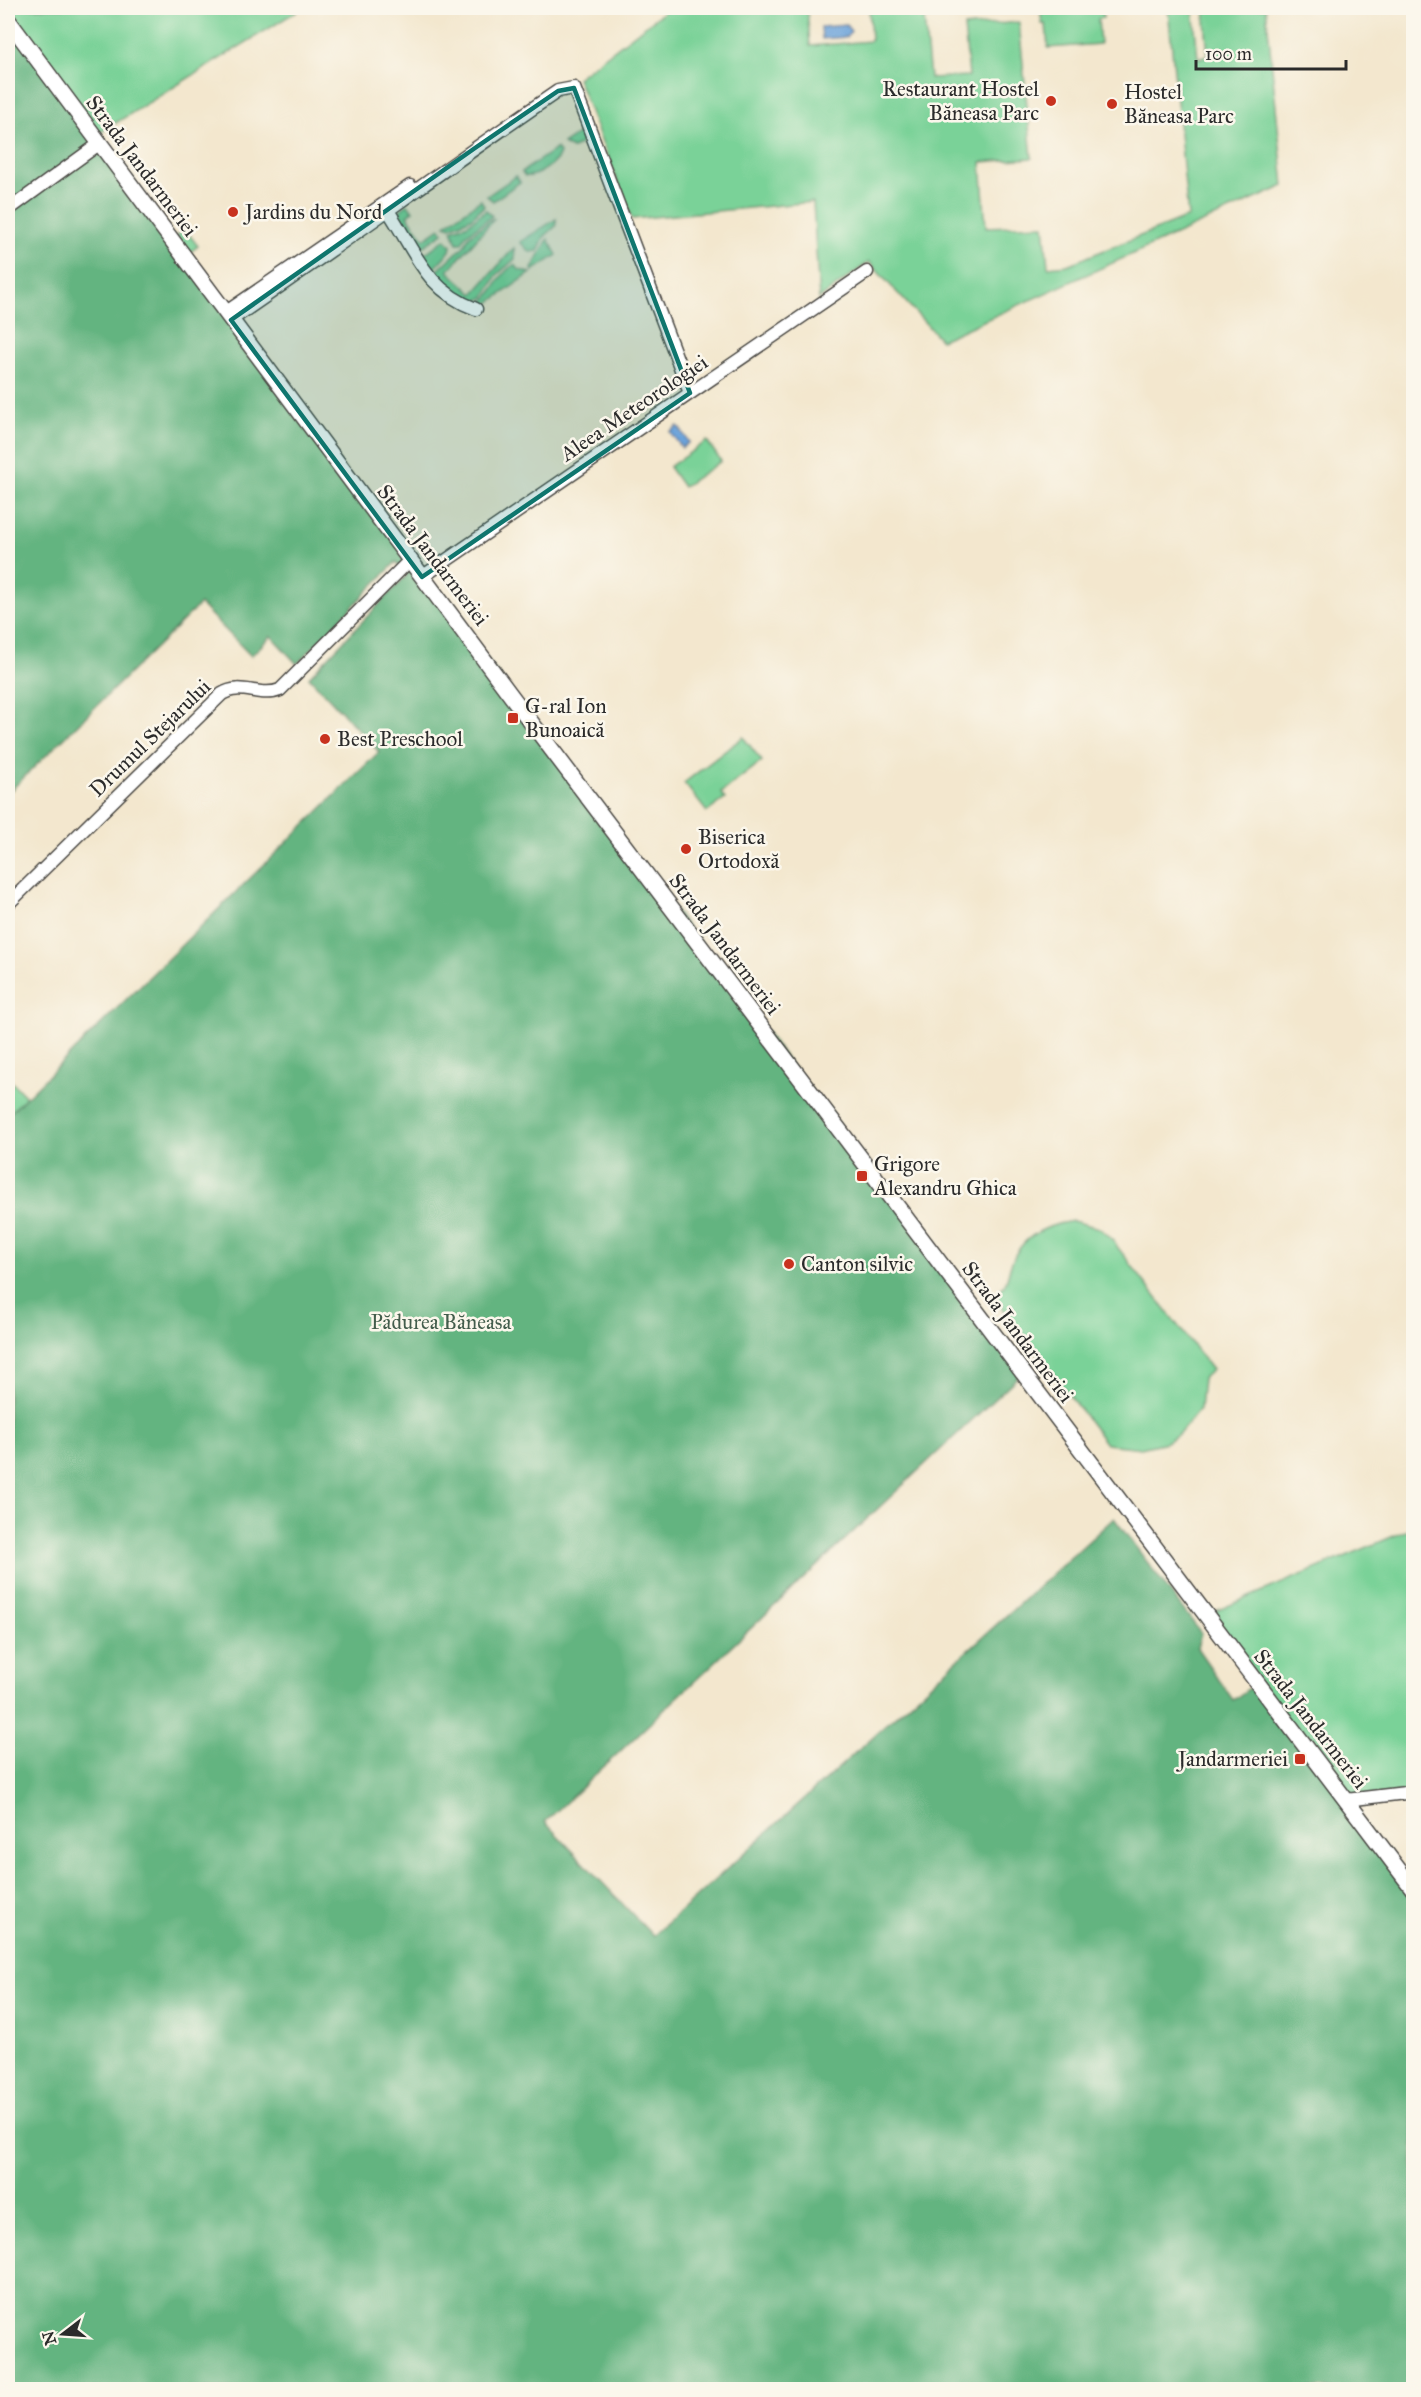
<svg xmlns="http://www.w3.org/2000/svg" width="1421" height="2397" font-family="'IM FELL Great Primer',serif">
<rect width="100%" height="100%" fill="#fbf7ec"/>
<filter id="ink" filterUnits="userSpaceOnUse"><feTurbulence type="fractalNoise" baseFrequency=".0167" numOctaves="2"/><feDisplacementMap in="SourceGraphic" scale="12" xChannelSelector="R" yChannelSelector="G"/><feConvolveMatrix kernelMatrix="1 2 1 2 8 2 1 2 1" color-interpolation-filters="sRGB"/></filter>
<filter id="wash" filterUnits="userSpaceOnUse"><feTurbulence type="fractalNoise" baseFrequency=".008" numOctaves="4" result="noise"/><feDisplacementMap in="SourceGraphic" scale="24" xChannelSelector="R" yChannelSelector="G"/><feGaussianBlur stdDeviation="1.35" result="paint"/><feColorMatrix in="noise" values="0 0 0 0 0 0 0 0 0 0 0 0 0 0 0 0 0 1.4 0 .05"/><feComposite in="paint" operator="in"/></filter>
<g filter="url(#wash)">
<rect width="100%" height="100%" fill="#f3e7ce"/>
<g fill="#7ad298" stroke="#527e62" stroke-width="1.5">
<path d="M 8,8 L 302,8 L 93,137 L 8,20 Z"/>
<path d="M 669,8 L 807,8 L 810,46 L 871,41 L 869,8 L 1019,8 L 1019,10 L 924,18 L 930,78 L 969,76 L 964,27 L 1019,22 L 1032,158 L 981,162 L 986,227 L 1044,225 L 1048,267 L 1067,265 L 1188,217 L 1168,8 L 1193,8 L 1198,58 L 1208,56 L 1204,8 L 1266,8 L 1284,186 L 941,340 L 869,262 L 819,299 L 813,202 L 632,219 L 577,78 Z"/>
<path d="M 1040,8 L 1102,8 L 1103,18 L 1098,19 L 1100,44 L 1048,48 L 1046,24 L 1042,24 Z"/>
<path d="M 579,133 L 583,138 L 581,143 L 572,149 L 563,144 Z"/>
<path d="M 557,148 L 560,153 C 558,163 535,178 525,176 L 522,172 Z"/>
<path d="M 516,176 L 520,182 L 493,201 L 487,196 Z"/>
<path d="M 481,200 L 484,206 L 471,218 L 451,227 L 445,225 Z"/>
<path d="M 408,204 L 413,211 L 407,215 L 424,239 L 440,228 L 443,233 L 418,250 L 399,211 Z"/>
<path d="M 486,210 L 492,216 L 466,235 L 462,243 L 457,243 L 452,230 L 468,224 Z"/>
<path d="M 492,219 L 494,219 L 448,271 L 473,294 L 514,248 L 515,259 L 497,275 L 485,297 L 475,302 L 448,285 L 436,272 L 465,245 L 469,236 Z"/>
<path d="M 556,219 L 556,226 L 544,237 L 538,251 L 530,252 L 520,242 Z"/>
<path d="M 185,229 L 198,246 L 189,253 L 176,236 Z"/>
<path d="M 445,239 L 451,246 L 450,251 L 432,270 L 422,256 Z"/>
<path d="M 548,239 L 557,255 L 533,271 L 532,269 Z"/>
<path d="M 514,265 L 520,270 L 531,273 L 486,305 L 480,304 C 495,295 497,274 514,265 Z"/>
<path d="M 707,441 L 721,461 L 683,487 L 669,467 Z"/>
<path d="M 743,737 L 762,761 L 721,793 L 725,799 L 707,812 L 684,783 Z"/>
<path d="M 8,1078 L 26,1097 L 8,1115 Z"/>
<path d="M 1073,1221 L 1099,1228 L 1109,1236 L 1212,1370 L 1203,1378 L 1200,1409 L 1180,1433 L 1166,1442 L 1141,1448 L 1106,1444 L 994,1296 C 1008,1284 1006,1280 1011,1264 C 1021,1236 1046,1225 1073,1221 Z"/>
<path d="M 1413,1528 L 1413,1792 L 1346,1800 L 1209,1622 L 1218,1610 Z"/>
</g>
<path fill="#63b480" stroke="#477056" stroke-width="1.5" d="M 8,20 L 1022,1373 L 545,1822 L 653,1936 L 1114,1518 L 1201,1633 L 1197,1648 L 1233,1700 L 1248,1689 L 1259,1688 L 1413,1890 L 1413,2389 L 8,2389 L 8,1115 L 379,752 L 309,677 L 407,575 L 396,562 L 297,664 L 271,636 L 251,656 L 200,604 L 8,793 Z"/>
<g fill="#6ca3da" stroke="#4c6782" stroke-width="1.5">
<path d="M 846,25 L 851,31 L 847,37 L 822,39 L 821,27 Z"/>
<path d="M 678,426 L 689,442 L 682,448 L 670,432 Z"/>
</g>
</g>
<g filter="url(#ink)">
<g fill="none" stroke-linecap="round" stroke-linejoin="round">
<defs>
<g id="minor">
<path d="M 8,210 L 99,144"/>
<path d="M 389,212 C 416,253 426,290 476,309"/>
<path d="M 225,313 L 410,186"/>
<path d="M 231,320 C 341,245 448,166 558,91 L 574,88 L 690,393"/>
<path d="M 422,577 L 867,272"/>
<path d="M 8,904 L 222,694 C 240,682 261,698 280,690 L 410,560"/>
<path d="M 1346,1800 L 1414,1792"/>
</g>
<path id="tertiary" d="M 8,20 L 512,697 L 1414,1890"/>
</defs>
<use href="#minor" stroke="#494743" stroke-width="15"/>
<use href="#tertiary" stroke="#494743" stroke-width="18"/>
<use href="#minor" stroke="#fff" stroke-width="12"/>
<use href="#tertiary" stroke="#fff" stroke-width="15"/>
</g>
</g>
<path fill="#0f766e" fill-opacity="0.2" stroke="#0f766e" stroke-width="4.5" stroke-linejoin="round" d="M 574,88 L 690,393 L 422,577 L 231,320 L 475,148 L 558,91 Z"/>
<g fill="#c8321e" stroke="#fbf7ec" stroke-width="2">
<circle cx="1051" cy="101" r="6"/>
<circle cx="1112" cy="104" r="6"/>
<circle cx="233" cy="212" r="6"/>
<rect x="507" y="712" width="12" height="12" rx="3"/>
<circle cx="325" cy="739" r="6"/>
<circle cx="686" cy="849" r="6"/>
<rect x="856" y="1170" width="12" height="12" rx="3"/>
<circle cx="789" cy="1264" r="6"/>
<rect x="1294" y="1753" width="12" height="12" rx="3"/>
</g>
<g text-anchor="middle" stroke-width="5" stroke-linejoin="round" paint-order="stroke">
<g font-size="21" fill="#2b2b2b" stroke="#fbf7ec" text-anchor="start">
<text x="1039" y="96" text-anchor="end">Restaurant Hostel<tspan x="1039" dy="24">Băneasa Parc</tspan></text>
<text x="1124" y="99">Hostel<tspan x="1124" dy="24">Băneasa Parc</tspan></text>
<text x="245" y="219">Jardins du Nord</text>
<text x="525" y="713">G-ral Ion<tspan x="525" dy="24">Bunoaică</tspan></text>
<text x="337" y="746">Best Preschool</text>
<text x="698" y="844">Biserica<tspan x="698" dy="24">Ortodoxă</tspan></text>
<text x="874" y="1171">Grigore<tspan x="874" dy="24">Alexandru Ghica</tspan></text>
<text x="801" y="1271">Canton silvic</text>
<text x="1288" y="1766" text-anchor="end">Jandarmeriei</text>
</g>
<g font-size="21" fill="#2b2b2b" stroke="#fbf7ec">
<text transform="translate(142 166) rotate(53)" y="7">Strada Jandarmeriei</text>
<text transform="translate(634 408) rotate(-34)" y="7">Aleea Meteorologiei</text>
<text transform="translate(433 555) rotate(53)" y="7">Strada Jandarmeriei</text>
<text transform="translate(150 738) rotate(-44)" y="7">Drumul Stejarului</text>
<text transform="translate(725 944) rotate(53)" y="7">Strada Jandarmeriei</text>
<text transform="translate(1018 1332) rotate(53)" y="7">Strada Jandarmeriei</text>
<text transform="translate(1311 1719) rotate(52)" y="7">Strada Jandarmeriei</text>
</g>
<g font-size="21" fill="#435d4c" stroke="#fbf7ec">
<text x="441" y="1329">Pădurea Băneasa</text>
</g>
</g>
<rect width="1421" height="2397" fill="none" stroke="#fbf7ec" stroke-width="30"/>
<g transform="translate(63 2334) rotate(253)" stroke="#fbf7ec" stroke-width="4.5" paint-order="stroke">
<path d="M0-4.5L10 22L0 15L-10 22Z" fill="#2b2b2b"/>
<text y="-9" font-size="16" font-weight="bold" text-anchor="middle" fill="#2b2b2b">N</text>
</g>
<path d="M1196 60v9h150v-9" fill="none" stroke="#2b2b2b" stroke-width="3"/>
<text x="1205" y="60" font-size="18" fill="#2b2b2b" stroke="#fbf7ec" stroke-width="4.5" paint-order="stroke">100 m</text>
</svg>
